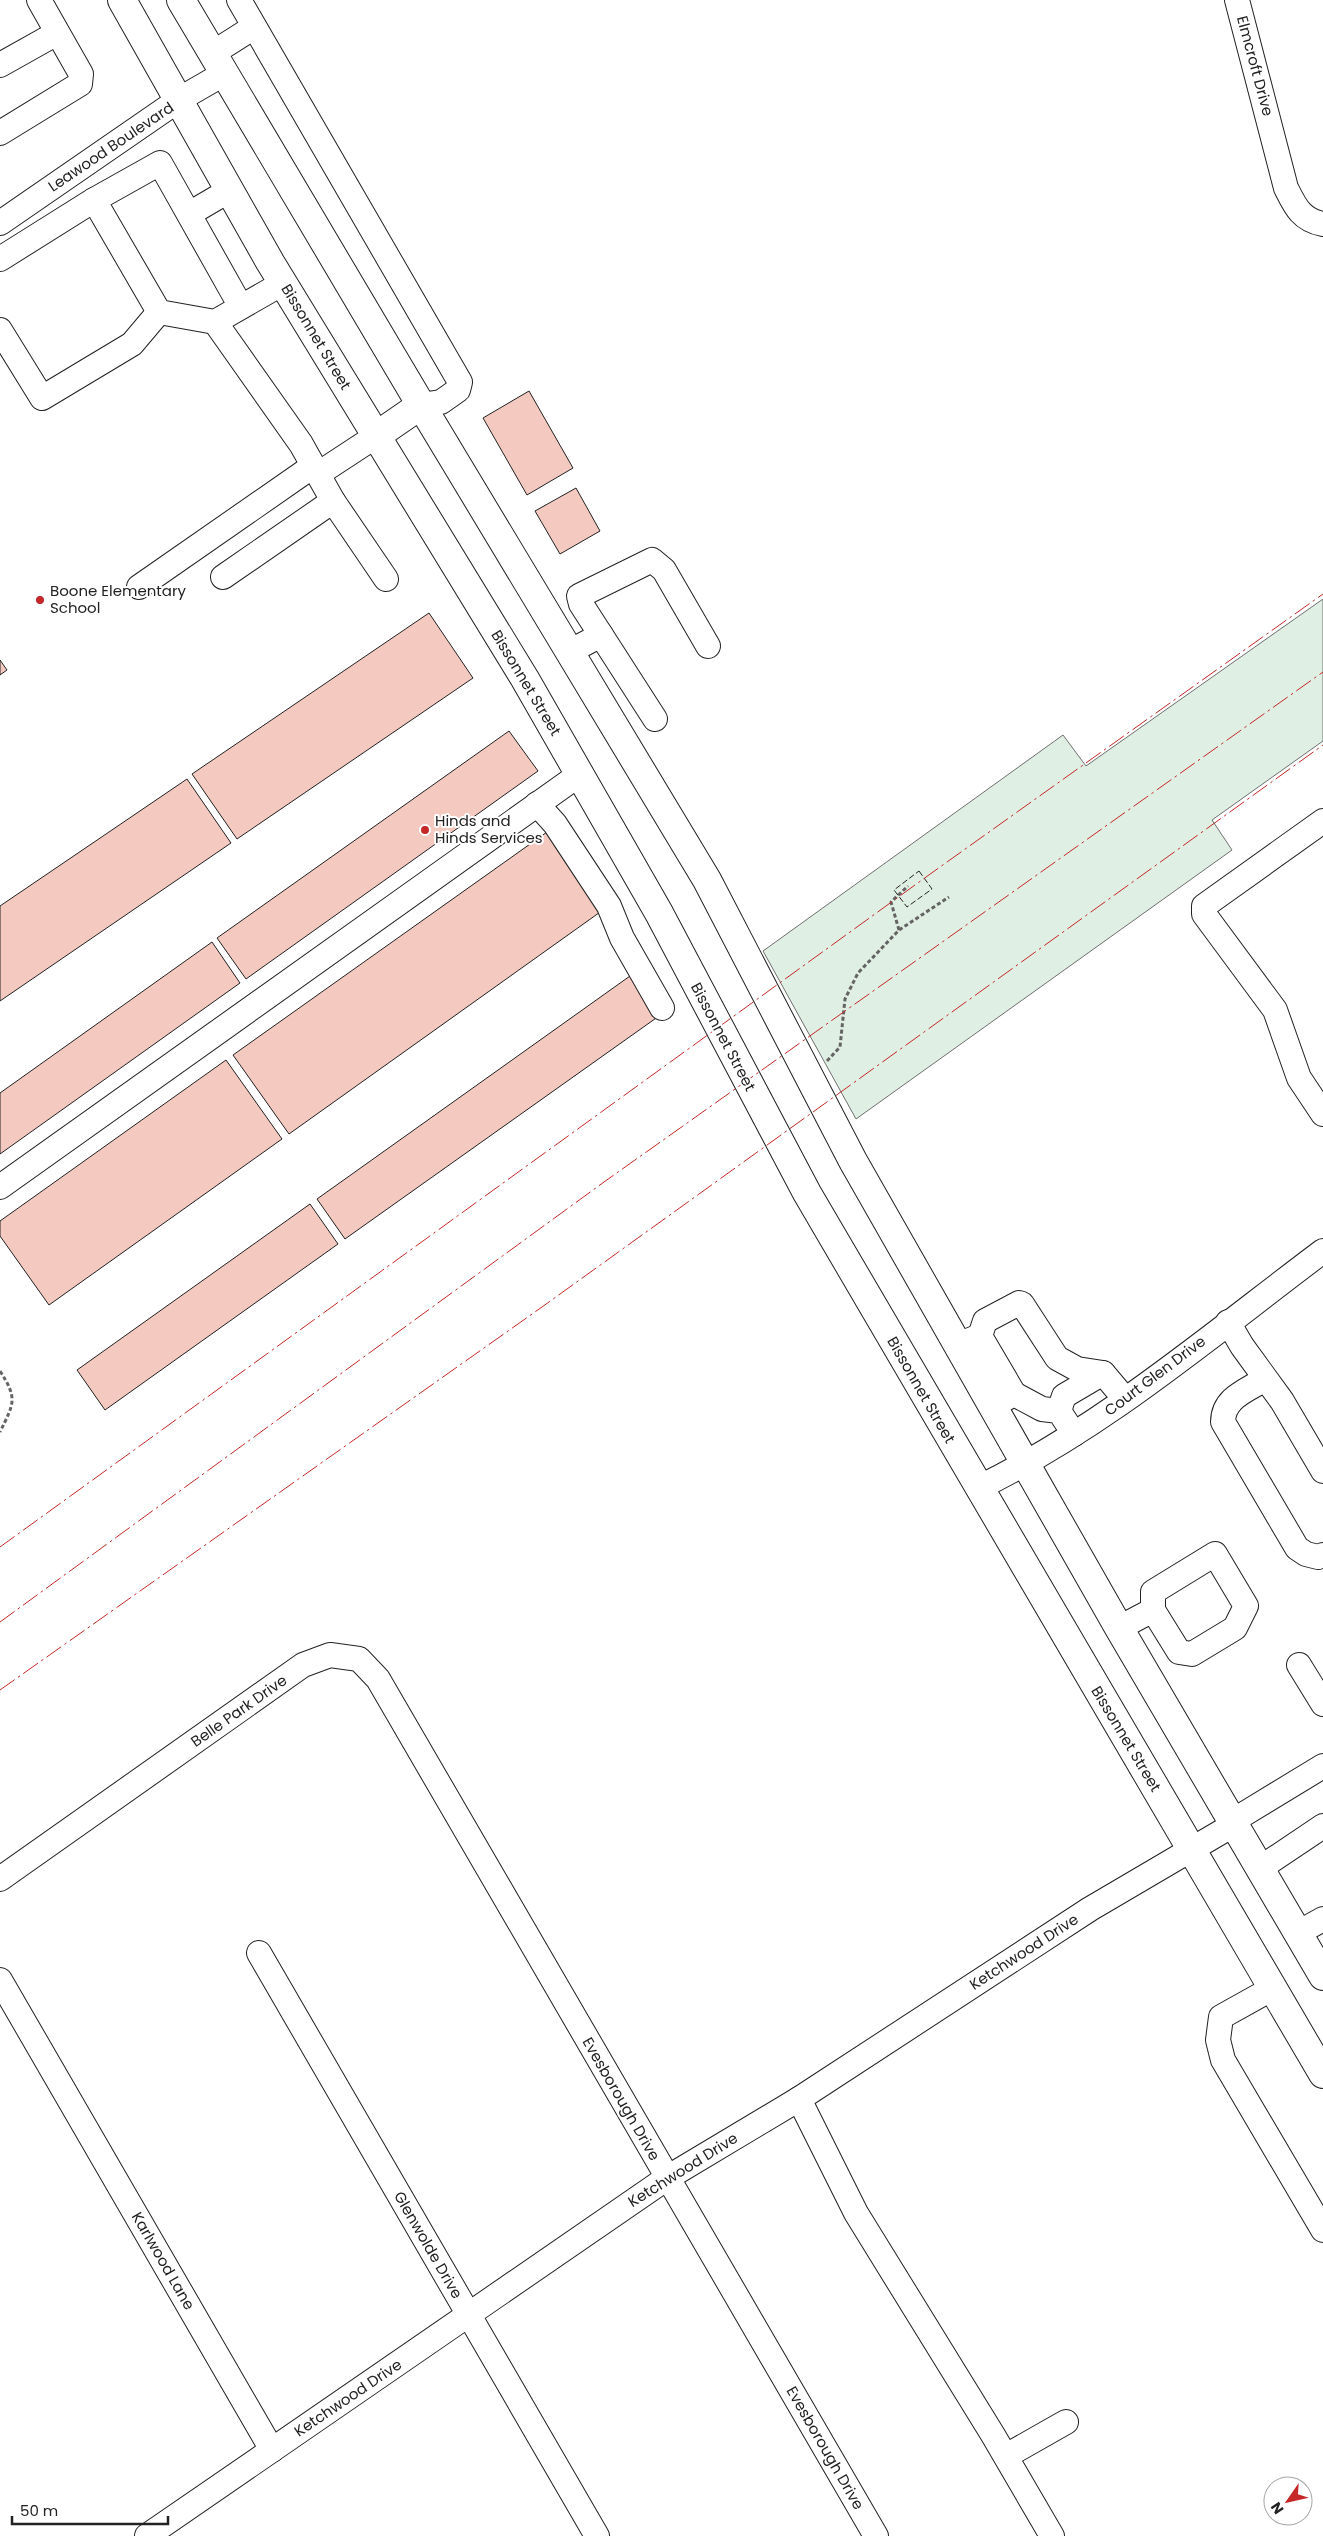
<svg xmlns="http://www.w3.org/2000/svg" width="1323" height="2536" font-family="Poppins,sans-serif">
<rect width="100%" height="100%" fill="#fff"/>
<path fill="#e0efe3" stroke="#6f6f6f" d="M 1323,599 L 1323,741 L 1212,820 L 1232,850 L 856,1119 L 763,951 L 1063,735 L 1086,766 Z"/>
<g fill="#f3c9c0" stroke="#222">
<path d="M 529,391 L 573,468 L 527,495 L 483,418 Z"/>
<path d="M 576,488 L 600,531 L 560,554 L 535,511 Z"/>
<path d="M 429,613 L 473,678 L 237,839 L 192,774 Z"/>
<path d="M 0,660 L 7,670 L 0,675 Z"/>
<path d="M 509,731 L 538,771 L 246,979 L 217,938 Z"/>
<path d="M 187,779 L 231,843 L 0,1001 L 0,906 Z"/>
<path d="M 547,832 L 603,910 L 289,1134 L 233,1055 Z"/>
<path d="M 212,942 L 240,983 L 0,1154 L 0,1093 Z"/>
<path d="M 630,976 L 659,1016 L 345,1239 L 317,1199 Z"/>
<path d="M 226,1060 L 282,1139 L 49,1305 L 0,1236 L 0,1221 Z"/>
<path d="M 310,1204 L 338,1244 L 105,1410 L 77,1370 Z"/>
</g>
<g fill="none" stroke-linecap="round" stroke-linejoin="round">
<defs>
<g id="minor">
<path d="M 239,0 L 460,382 L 458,390 L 441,402 L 421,405"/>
<path d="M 1237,0 L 1286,188 C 1295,206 1301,220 1323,224"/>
<path d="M 213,53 L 254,27"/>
<path d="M 0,65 L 57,33"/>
<path d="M 0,133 L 80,84 L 81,74 L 39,0"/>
<path d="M 189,214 L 230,190"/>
<path d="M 0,223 L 180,99 L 225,73"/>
<path d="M 0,259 L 94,200"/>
<path d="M 241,307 L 160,163 L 94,200 L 159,312 L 215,322 L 283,283"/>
<path d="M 215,322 L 301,444 L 333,501 L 386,579"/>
<path d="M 0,330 L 42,398 L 132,344 L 159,312"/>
<path d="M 318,474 L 376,436"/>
<path d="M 223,577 L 333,501"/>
<path d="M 139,587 L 313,466"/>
<path d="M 601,635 L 655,719"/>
<path d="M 569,652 L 601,635 L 581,604 L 579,596 L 652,560 L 664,570 L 708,646"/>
<path d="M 537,804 L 555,824 L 609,906 L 622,938 L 662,1008"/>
<path d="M 1323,821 L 1204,906 L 1204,914 L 1275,1010 L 1299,1078 L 1323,1114"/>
<path d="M 0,1187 L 580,774"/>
<path d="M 1228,1322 L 1242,1346 L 1282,1401 L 1323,1471"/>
<path d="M 980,1336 L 985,1321 L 1019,1303 L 1022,1304 L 1057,1358 L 1077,1369 L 1103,1373 L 1125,1399"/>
<path d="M 965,1342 L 980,1336 L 1014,1394"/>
<path d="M 1265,1379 C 1246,1391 1223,1398 1223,1422 L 1297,1548 L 1306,1554 L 1318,1557 L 1323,1555"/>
<path d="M 992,1406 L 1014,1394 L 1042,1409 L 1059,1411 L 1074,1434"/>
<path d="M 1059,1411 L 1064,1396 L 1103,1373"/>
<path d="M 978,1488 C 1104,1427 1212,1334 1323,1251"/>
<path d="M 1119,1628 L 1153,1610 L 1153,1592 L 1215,1554 L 1246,1606 L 1235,1628 L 1192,1654 L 1179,1652 L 1153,1610"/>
<path d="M 1299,1665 L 1323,1704"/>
<path d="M 1231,1822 L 1323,1766"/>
<path d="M 1259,1869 L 1323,1826"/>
<path d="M 0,1879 L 303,1665 L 330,1655 L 359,1659 L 378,1679 L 876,2536"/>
<path d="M 1298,1933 L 1323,1919"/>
<path d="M 259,1953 L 597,2536"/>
<path d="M 0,1980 L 272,2450"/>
<path d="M 1273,1988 L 1221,2017 L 1218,2040 L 1223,2060 L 1323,2230"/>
<path d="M 799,2099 L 856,2213 L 993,2435 L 1052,2536"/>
<path d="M 1006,2456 L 1066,2422"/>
<path d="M 147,2536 L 667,2178 L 799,2099 L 1090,1909 L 1233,1825"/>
</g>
<g id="major">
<path d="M 122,0 L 270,262 L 525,679 L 659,913 L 807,1193 L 1323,2074"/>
<path d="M 181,0 L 421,405 L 707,880 L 853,1161 L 1119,1628 L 1323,1976"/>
<path d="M 376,436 L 421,405"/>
</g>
</defs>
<use href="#minor" stroke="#222" stroke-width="26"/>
<use href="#major" stroke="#222" stroke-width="30"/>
<g stroke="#646464" stroke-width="3" stroke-dasharray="4 2.5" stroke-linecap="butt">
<path d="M 899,930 L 891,902 L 908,886"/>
<path d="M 827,1061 L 840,1047 L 845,999 L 858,973 L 899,930 L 949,897"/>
<path d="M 0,1371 C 18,1399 14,1403 0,1432"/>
</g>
<use href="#minor" stroke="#fff" stroke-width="24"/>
<use href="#major" stroke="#fff" stroke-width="28"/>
<path stroke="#222" stroke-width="1" stroke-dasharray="6 2.5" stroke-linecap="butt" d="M 919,871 L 932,889 L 907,907 L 894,890 Z"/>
<g stroke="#c62828" stroke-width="1" stroke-dasharray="18 4 2.5 4" stroke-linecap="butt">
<path d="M 0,1547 L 933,872 L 1323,594"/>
<path d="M 0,1622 L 604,1182 L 1323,672"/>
<path d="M 0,1690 L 542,1307 L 1323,745"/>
</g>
</g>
<g fill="#c62828" stroke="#fff" stroke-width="2">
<circle cx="40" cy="600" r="5"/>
<circle cx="425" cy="830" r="5"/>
</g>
<g text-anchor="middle" stroke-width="4" stroke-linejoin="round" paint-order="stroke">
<g font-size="15" fill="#222" stroke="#fff">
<text transform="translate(1255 66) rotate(75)" y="5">Elmcroft Drive</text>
<text transform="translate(111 147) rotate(-34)" y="5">Leawood Boulevard</text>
<text transform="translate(316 337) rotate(59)" y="5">Bissonnet Street</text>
<text transform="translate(526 683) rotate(59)" y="5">Bissonnet Street</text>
<text transform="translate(723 1037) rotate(62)" y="5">Bissonnet Street</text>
<text transform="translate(1155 1376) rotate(-37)" y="5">Court Glen Drive</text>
<text transform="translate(921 1390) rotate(60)" y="5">Bissonnet Street</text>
<text transform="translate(239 1711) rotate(-35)" y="5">Belle Park Drive</text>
<text transform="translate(1126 1739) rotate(59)" y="5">Bissonnet Street</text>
<text transform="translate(1024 1952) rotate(-33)" y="5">Ketchwood Drive</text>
<text transform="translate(621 2099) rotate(60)" y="5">Evesborough Drive</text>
<text transform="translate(683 2170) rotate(-32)" y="5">Ketchwood Drive</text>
<text transform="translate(428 2245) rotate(60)" y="5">Glenwolde Drive</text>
<text transform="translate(163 2261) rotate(60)" y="5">Karlwood Lane</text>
<text transform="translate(348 2398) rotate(-34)" y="5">Ketchwood Drive</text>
<text transform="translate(825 2448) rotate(60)" y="5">Evesborough Drive</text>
</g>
<g font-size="15" fill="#222" stroke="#fff" text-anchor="start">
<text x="50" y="596">Boone Elementary<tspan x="50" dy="17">School</tspan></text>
<text x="435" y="826">Hinds and<tspan x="435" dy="17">Hinds Services</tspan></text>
</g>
</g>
<g transform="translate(1288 2501) rotate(236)"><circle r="24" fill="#ffffff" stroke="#a7a7a7"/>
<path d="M0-4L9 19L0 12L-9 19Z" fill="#c62828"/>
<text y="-8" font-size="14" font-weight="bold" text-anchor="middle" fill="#222222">N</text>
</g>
<path d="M12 2516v8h156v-8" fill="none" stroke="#222222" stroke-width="2.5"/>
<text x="20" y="2516" font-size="15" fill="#222222" stroke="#ffffff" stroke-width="4" paint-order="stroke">50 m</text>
</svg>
